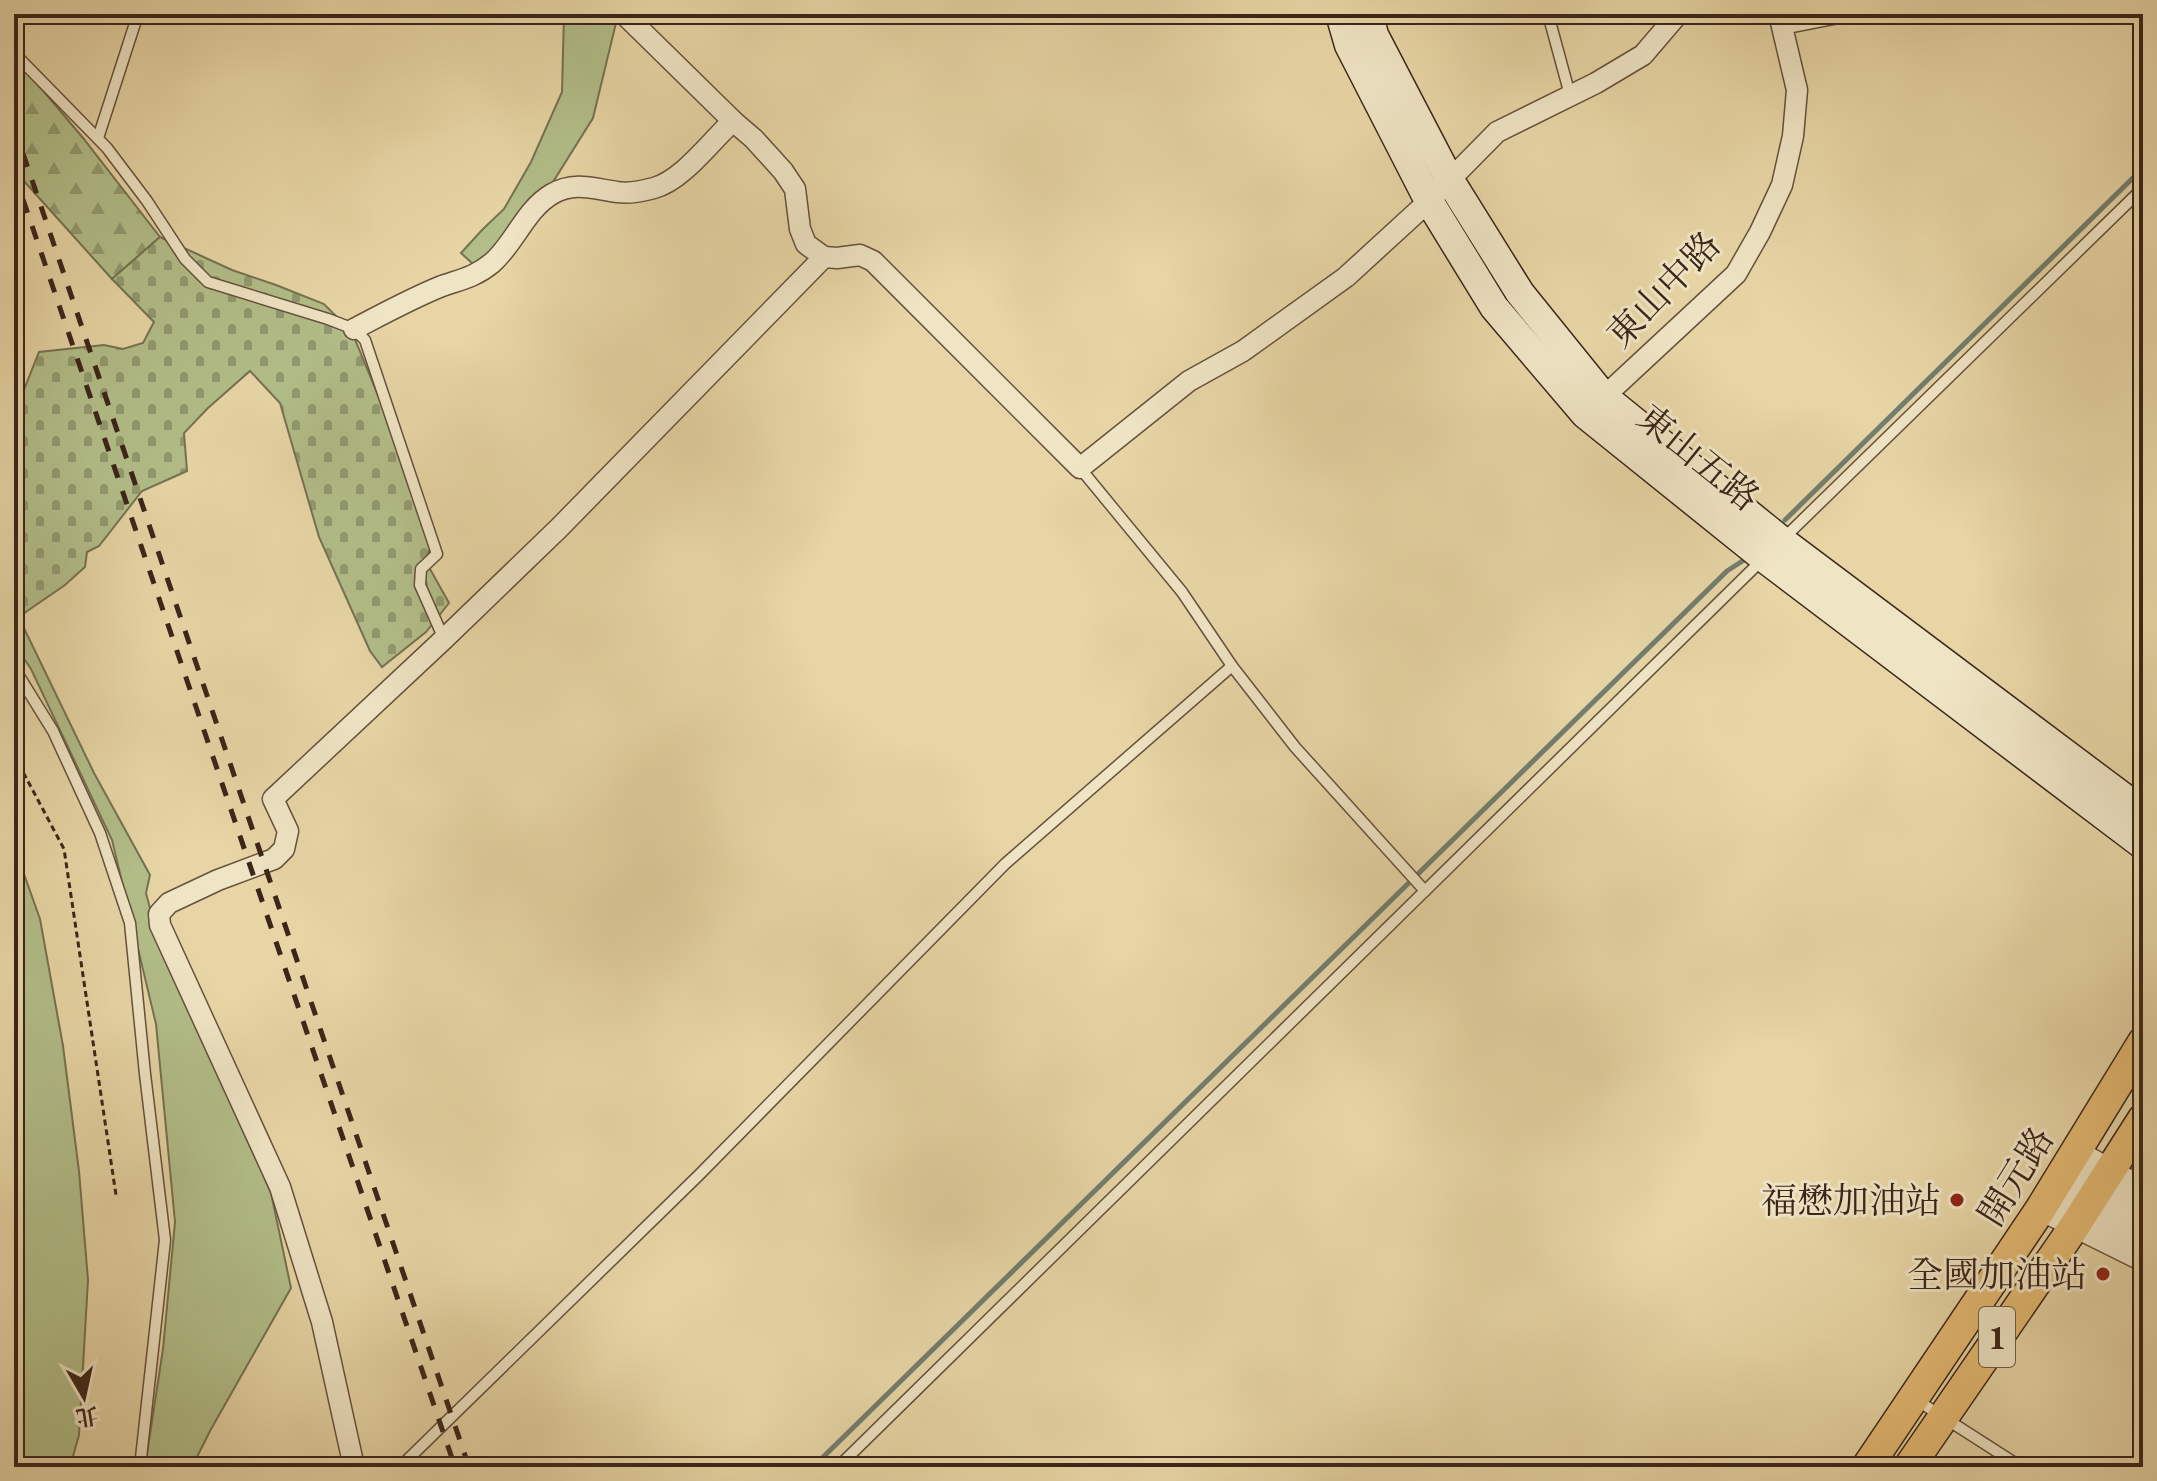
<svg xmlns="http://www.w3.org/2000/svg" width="2157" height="1481" font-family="'EB Garamond','Noto Serif TC',serif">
<defs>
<pattern id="forest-firs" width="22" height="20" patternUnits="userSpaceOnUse" patternTransform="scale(2)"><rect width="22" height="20" fill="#b2be89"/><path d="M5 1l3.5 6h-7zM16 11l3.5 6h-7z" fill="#929a6f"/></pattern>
<pattern id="cemetery-stones" width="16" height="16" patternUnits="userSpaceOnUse" patternTransform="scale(2)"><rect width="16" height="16" fill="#b2be89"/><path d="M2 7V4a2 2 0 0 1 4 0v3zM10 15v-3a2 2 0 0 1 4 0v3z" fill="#929a6f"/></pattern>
</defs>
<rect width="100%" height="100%" fill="#e7d5a5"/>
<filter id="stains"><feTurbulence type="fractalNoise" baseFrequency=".0025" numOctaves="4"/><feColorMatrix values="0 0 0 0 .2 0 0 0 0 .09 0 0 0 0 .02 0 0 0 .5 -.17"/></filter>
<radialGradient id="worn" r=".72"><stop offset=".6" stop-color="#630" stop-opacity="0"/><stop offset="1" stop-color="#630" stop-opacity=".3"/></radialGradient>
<g fill="#b2be89" stroke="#767252" stroke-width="2">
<path d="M 564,14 L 616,14 L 616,23 L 593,118 L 553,182 L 545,210 L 487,277 L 461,253 L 482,230 L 504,209 L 531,162 L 562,92 Z"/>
<path d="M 14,620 L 22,624 L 94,773 L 150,875 L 146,893 L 157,935 L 271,1193 L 291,1288 L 210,1431 L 192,1467 L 145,1467 L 163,1349 L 175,1222 L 156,1024 L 112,840 L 31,669 L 14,644 Z"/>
<path d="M 14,846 L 40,919 L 63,1046 L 79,1171 L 88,1280 L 79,1435 L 70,1467 L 14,1467 Z"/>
</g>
<path fill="url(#forest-firs)" stroke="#767252" stroke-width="2" d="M 14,56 L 83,138 L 160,237 L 112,279 L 14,170 Z"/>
<path fill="url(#cemetery-stones)" stroke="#767252" stroke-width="2" d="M 160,237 L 232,270 L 276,285 L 324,304 L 352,332 L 436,536 L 425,560 L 449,603 L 426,632 L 382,667 L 370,651 L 319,537 L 280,403 L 250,371 L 208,408 L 184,433 L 187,471 L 142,491 L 99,546 L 87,552 L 85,567 L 65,585 L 14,620 L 14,519 L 19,515 L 14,508 L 14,415 L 39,352 L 104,345 L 123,349 L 143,343 L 154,322 L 112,279 Z"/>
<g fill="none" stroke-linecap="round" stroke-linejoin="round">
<g stroke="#727e6f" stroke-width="5">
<path d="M 1785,520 L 2143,168"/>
<path d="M 813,1467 L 1727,571 L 1744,560"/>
</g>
<defs>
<g id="lane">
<path d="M 1548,14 L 1570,95"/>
<path d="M 14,53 L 107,148 L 147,201 L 185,259 L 208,282 L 328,319 L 354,329 L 365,340 L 437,554 L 421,569 L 420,585 L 444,639"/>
<path d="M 98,138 L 138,14"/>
<path d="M 1080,468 L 1182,592 L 1232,666 L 1295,747 L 1425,891"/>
<path d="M 1784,538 L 2143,188"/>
<path d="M 14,668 L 53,731 L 100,833 L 130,923 L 145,1074 L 165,1240 L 140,1467"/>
<path d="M 1915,1399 L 2021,1467"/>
<path d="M 400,1467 L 699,1175 L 1005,864 L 1232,666"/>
<path d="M 838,1467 L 1761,561"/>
</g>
<g id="street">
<path d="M 624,14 L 733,121 L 754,139 L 783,171 L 795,189 L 800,229 L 806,244 L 824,257"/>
<path d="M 1782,24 L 1833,14"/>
<path d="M 354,329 C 383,314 412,298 442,286 C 462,279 475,277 492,263 C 515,243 525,210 552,194 C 575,181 594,189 617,192 C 629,194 643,191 654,188 C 683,180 710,142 733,121"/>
<path d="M 1594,406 L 1736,274 L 1760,232 L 1782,185 L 1793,136 L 1797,90 L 1779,14"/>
<path d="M 2076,1150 L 2143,1188"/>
<path d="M 2040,1210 L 2143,1261"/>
<path d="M 354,1467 L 322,1322 L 280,1187 L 160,925 L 159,914 L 169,903 L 218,880 L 274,859 L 284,849 L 288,831 L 273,799 L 444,639 L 559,528 L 824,257 L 837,258 L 860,255 L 873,261 L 1080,468 L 1189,381 L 1243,351 L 1346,277 L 1429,201 L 1497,132 L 1596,83 L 1643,55 L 1678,14"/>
</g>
<g id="secondary">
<path d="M 1340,14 L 1349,45 L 1429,201 L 1494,307 L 1585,414 L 1764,558 L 2143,845"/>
<path d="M 1369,14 L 1374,35 L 1449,179 L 1520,293 L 1604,397 L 1782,541 L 2143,812"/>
<path d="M 2065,1169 L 2143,1210"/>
<path d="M 2052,1190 L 2143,1239"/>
</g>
<g id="primary">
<path d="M 1867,1467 L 2040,1210 L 2143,1042"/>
<path d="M 1909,1467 L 2074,1227 L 2143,1119"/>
</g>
</defs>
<use href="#lane" stroke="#66513d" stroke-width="13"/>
<use href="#street" stroke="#66513d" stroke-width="23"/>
<use href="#secondary" stroke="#3b251a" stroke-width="31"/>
<use href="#primary" stroke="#3b251a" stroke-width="33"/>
<path stroke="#3b251a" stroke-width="3" stroke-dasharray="6 4" stroke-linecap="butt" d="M 14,755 L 64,849 L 116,1195"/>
<use href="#lane" stroke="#efe4c4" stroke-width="10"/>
<use href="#street" stroke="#efe4c4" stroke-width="20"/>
<use href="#secondary" stroke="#efe4c4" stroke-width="28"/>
<use href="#primary" stroke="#e4ba72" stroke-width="30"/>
<g stroke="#3b251a" stroke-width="5" stroke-dasharray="14 14" stroke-linecap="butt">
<path d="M 14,127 L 469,1467"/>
<path d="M 14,173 L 455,1467"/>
</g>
</g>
<g fill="#8f2418" stroke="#efe4c4" stroke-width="3">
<circle cx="1957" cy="1200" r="8"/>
<circle cx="2103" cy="1274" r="8"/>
</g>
<g text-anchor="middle" stroke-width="6" stroke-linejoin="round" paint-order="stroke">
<rect fill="#efe4c4" stroke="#715e4d" stroke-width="2" x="1979" y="1307" width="36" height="60" rx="6"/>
<g font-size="34" font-weight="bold" fill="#3b251a">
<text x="1997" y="1349">1</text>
</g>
<g font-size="36" fill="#3b251a" stroke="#efe4c4">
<text transform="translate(1663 289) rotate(-46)" y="13">東山中路</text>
<text transform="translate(1699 457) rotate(39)" y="13">東山五路</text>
<text transform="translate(2015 1176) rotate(-58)" y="13">開元路</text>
</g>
<g font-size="36" fill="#3b251a" stroke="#efe4c4" text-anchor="end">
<text x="1941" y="1213">福懋加油站</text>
<text x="2087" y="1287">全國加油站</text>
</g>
</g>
<rect width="2157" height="1481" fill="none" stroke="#e7d5a5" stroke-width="48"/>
<rect x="16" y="16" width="2125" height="1449" fill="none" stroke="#3b251a" stroke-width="4"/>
<rect x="24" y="24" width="2109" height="1433" fill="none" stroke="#3b251a" stroke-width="2"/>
<g transform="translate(84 1397) rotate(171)" stroke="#efe4c4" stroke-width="6" paint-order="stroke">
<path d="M0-6L14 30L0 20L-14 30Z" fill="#3b251a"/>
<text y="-12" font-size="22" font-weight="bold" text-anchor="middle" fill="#3b251a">北</text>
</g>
<rect width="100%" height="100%" filter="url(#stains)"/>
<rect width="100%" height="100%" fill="url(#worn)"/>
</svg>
